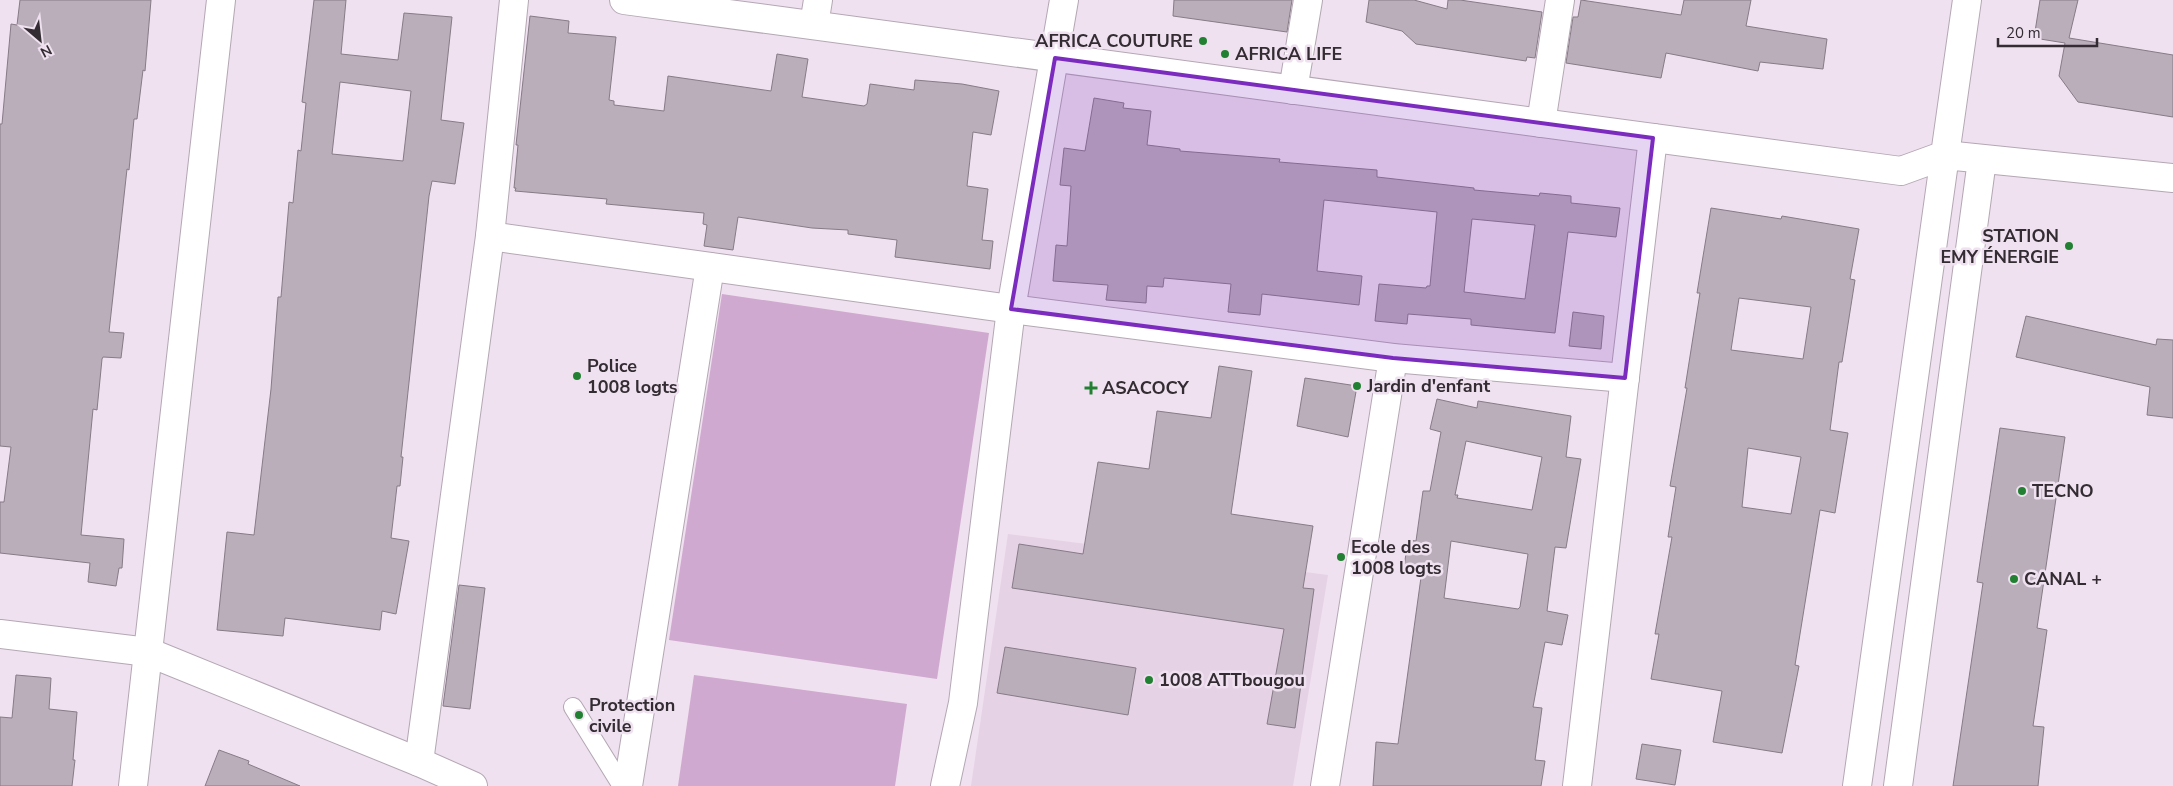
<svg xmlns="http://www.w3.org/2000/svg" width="2173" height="786" font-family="'Nunito Sans',sans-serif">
<rect width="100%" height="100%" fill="#efe1ef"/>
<path fill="#e5d2e5" d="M 1008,534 L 1328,575 L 1293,786 L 971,786 Z"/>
<g fill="#cfa9cf">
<path d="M 722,294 L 989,333 L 937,679 L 669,640 Z"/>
<path d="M 694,675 L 907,704 L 895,786 L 678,786 Z"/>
</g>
<g fill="#bbaebb" stroke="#877b87" fill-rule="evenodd">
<path d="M 20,0 L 151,0 L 145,71 L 143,70 L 137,119 L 134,119 L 129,170 L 127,169 L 109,332 L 124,333 L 121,358 L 103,357 L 102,359 L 97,410 L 93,409 L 81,535 L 124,539 L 122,568 L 119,568 L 116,586 L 88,582 L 90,563 L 0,553 L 0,502 L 4,502 L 11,447 L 0,446 L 0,124 L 2,124 L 11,24 L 17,25 Z"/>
<path d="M 314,0 L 346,0 L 341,54 L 398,60 L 404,13 L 452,17 L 441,120 L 464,123 L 455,184 L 432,181 L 429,196 L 401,457 L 403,457 L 400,486 L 397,486 L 391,538 L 409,541 L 396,614 L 382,611 L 380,630 L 285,618 L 283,636 L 217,630 L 227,532 L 254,535 L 271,389 L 278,297 L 281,297 L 289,202 L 293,203 L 298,150 L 301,151 L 306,103 L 302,102 ZM 340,82 L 411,91 L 403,161 L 332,154 Z"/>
<path d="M 1174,0 L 1292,0 L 1287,32 L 1173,16 Z"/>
<path d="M 1369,0 L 1414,0 L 1447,9 L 1448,0 L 1460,0 L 1542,12 L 1535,58 L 1527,57 L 1526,61 L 1416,44 L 1402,31 L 1366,22 Z"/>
<path d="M 1581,0 L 1681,15 L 1684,0 L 1751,0 L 1746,26 L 1827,39 L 1823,69 L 1760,62 L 1758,71 L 1666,53 L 1661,78 L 1566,63 L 1573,17 L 1578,17 Z"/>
<path d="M 2040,0 L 2078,0 L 2069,38 L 2173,55 L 2173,117 L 2078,102 L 2059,76 L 2065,43 L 2034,38 Z"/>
<path d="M 530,16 L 569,21 L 568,33 L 616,37 L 609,100 L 614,101 L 614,105 L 664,111 L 668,76 L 771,91 L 777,54 L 808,59 L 802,97 L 864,106 L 867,104 L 870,84 L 914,90 L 915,80 L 962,84 L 999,91 L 991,135 L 973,132 L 967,186 L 988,189 L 982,240 L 993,241 L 990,269 L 895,257 L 897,240 L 848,234 L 848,230 L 812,228 L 738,217 L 733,250 L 704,246 L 707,225 L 703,224 L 704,213 L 606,204 L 607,199 L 515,191 L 516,188 L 514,188 L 518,145 L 516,145 Z"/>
<path d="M 1094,98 L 1124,103 L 1123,108 L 1151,111 L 1147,145 L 1180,149 L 1180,151 L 1280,159 L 1279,162 L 1377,170 L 1377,177 L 1474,188 L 1474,190 L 1539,196 L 1540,193 L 1571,196 L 1571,203 L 1620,208 L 1616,237 L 1568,232 L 1555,333 L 1471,325 L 1471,319 L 1408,314 L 1407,324 L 1375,321 L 1379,284 L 1426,288 L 1427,286 L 1430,286 L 1437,212 L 1324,200 L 1317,271 L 1362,276 L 1359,305 L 1262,294 L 1260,315 L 1228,312 L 1231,284 L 1164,278 L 1163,287 L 1147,286 L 1146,303 L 1106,300 L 1108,285 L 1053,281 L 1056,245 L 1067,246 L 1071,186 L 1060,185 L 1064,148 L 1085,151 ZM 1472,219 L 1535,225 L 1525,299 L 1464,292 Z"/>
<path d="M 1711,208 L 1781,219 L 1782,216 L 1859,229 L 1850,279 L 1855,280 L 1842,362 L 1839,362 L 1830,430 L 1848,433 L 1835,513 L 1820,510 L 1795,665 L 1799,666 L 1782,753 L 1713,742 L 1722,691 L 1651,679 L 1659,634 L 1655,634 L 1672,537 L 1668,537 L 1676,487 L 1670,486 L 1687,388 L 1685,388 L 1700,293 L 1697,293 ZM 1739,298 L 1811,307 L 1803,359 L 1731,350 ZM 1748,448 L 1801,457 L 1791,514 L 1742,507 Z"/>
<path d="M 1573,312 L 1604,316 L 1601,349 L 1569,346 Z"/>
<path d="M 2026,316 L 2156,345 L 2157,339 L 2173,340 L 2173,418 L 2147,415 L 2150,387 L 2016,357 Z"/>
<path d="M 1219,366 L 1252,371 L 1231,514 L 1313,526 L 1303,588 L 1314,589 L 1295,728 L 1267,724 L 1284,629 L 1012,588 L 1019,544 L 1083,554 L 1098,462 L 1149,469 L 1157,411 L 1211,418 Z"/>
<path d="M 1305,378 L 1357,386 L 1348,437 L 1297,426 Z"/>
<path d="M 1437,399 L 1477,408 L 1478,401 L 1571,416 L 1566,457 L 1581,459 L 1566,548 L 1555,547 L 1547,611 L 1568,615 L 1562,645 L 1545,642 L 1533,707 L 1542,708 L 1535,760 L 1545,761 L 1541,786 L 1373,786 L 1376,742 L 1398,744 L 1422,570 L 1404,567 L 1408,540 L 1416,541 L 1423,491 L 1430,491 L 1441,432 L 1430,429 ZM 1466,441 L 1542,457 L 1532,510 L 1457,498 L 1458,495 L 1455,495 ZM 1451,541 L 1528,554 L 1520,607 L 1518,609 L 1444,598 Z"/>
<path d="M 2000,428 L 2065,437 L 2037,628 L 2047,630 L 2033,726 L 2044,727 L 2038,786 L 1953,786 L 1983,583 L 1977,582 Z"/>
<path d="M 459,585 L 485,588 L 470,709 L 443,706 Z"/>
<path d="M 1005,647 L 1136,668 L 1128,715 L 997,693 Z"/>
<path d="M 16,675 L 51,678 L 49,709 L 77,712 L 73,760 L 75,760 L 72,786 L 0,786 L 0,717 L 12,718 Z"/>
<path d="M 1642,744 L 1681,750 L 1675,785 L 1636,779 Z"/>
<path d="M 219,750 L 249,761 L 248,764 L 300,786 L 205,786 Z"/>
</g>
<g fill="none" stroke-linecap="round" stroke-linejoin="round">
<defs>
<path id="service" d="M 573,707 L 622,786"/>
<g id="minor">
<path d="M 624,0 L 1901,171 L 1945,155 L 1967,0"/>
<path d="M 814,25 L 818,0"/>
<path d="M 1293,90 L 1308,0"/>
<path d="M 1541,123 L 1560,0"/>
<path d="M 490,236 L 1011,309 L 1393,358 L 1625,378"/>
<path d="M 419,762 L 490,236 L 514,0"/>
<path d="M 628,786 L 710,267"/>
<path d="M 945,786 L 963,703 L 1011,309 L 1064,0"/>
<path d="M 1325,786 L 1393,358"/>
<path d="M 1577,786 L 1653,138"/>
</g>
<g id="tertiary">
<path d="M 0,634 L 148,652 L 419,762 L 473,786"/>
<path d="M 133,786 L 221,0"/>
<path d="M 1857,786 L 1945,155 L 2173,178"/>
<path d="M 1898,786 L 1982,160"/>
</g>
</defs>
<use href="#service" stroke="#b4a7b4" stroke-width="20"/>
<use href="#minor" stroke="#b4a7b4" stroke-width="30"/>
<use href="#tertiary" stroke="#b4a7b4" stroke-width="30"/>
<use href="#service" stroke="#fff" stroke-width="18"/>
<use href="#minor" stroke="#fff" stroke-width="28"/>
<use href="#tertiary" stroke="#fff" stroke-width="28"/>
</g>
<path fill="#7b2cbf" fill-opacity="0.2" stroke="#7b2cbf" stroke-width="4" stroke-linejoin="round" d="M 1055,58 L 1653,138 L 1625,378 L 1393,358 L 1011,309 Z"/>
<g fill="#228032" stroke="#efe1ef" stroke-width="2">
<circle cx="1203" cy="41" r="5"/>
<circle cx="1225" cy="54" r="5"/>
<circle cx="2069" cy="246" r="5"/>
<circle cx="577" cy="376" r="5"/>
<circle cx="1357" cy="386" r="5"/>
<path d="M1088.5 380.5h5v5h5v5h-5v5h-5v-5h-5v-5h5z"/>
<circle cx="2022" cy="491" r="5"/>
<circle cx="1341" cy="557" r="5"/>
<circle cx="2014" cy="579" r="5"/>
<circle cx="1149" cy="680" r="5"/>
<circle cx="579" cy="715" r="5"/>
</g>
<g text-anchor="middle" stroke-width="5" stroke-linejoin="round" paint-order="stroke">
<g font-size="18" font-weight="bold" fill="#332d33" stroke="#efe1ef" text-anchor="start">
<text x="1193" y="47" text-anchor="end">AFRICA COUTURE</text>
<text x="1235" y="60">AFRICA LIFE</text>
<text x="2059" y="242" text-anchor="end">STATION<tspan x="2059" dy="21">EMY ÉNERGIE</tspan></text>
<text x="587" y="372">Police<tspan x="587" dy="21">1008 logts</tspan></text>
<text x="1367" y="392">Jardin d'enfant</text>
<text x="1102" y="394">ASACOCY</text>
<text x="2032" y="497">TECNO</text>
<text x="1351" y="553">Ecole des<tspan x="1351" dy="21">1008 logts</tspan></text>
<text x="2024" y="585">CANAL +</text>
<text x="1159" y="686">1008 ATTbougou</text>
<text x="589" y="711">Protection<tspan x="589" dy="21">civile</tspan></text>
</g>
</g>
<g transform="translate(40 40) rotate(152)" stroke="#efe1ef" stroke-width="4" paint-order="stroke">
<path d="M0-4L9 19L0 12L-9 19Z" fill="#332d33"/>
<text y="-8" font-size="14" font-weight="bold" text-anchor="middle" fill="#332d33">N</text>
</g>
<path d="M1998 38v8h99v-8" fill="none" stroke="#332d33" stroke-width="2.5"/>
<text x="2006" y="38" font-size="15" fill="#332d33" stroke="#efe1ef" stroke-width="4" paint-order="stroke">20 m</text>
</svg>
